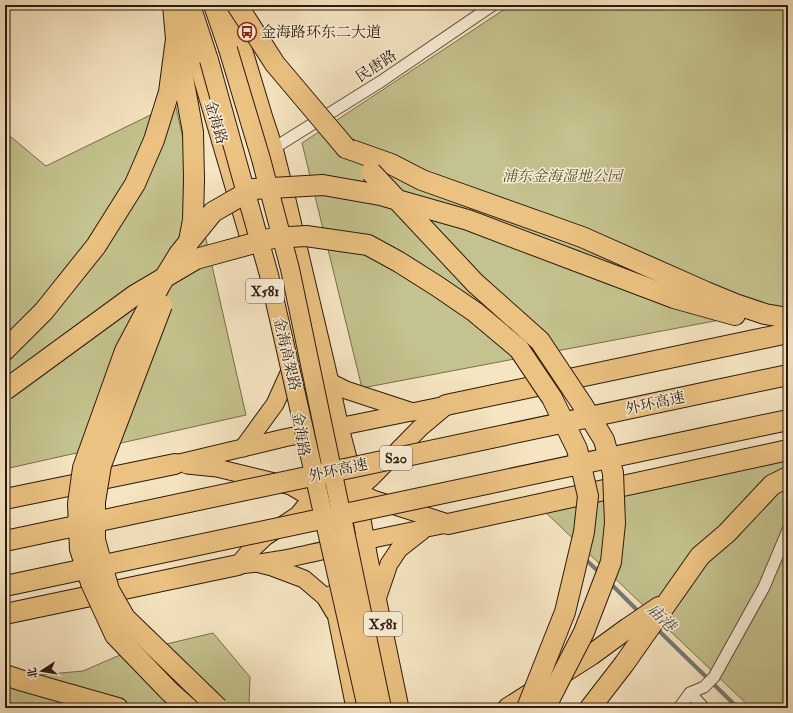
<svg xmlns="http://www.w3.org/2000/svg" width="793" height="713" font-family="'IM FELL Double Pica','Noto Serif SC',serif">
<rect width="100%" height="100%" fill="#f6e5c2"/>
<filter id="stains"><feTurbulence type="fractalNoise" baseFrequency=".005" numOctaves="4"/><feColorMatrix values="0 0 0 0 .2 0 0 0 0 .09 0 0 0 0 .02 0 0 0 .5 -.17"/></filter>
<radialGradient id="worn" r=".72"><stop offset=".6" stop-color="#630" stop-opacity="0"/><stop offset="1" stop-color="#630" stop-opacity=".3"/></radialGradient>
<g fill="#c4c28e" stroke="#786e4c">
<path d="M 511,5 L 788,5 L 788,307 L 362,388 L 302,143 Z"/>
<path d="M 175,103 L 246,415 L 5,469 L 5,132 L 46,166 Z"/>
<path d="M 788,457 L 788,708 L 751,708 L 542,509 Z"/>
<path d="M 213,633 L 250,677 L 249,704 L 246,708 L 5,708 L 5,678 L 83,671 L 120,655 Z"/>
</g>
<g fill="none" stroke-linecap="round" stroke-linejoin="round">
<g stroke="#727b75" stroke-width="4">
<path d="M 583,557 L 600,573"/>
<path d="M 609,582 L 640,613"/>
<path d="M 656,628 L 738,708"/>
</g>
<defs>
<g id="minor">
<path d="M 274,148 L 380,82 L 493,5"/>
<path d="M 690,693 L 704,708"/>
<path d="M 679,708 L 690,693 L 704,687 L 714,677 L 764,587 L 788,530"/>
</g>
<g id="primary">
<path d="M 178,5 L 196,57 L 249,238"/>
<path d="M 229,5 L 239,35 L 264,118 L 274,148 L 287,200 L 330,382 L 340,428 L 357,492 L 369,559 L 400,708"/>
<path d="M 330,382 L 346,390 L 413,412"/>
<path d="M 243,448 L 275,404 L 289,373"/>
<path d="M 175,464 L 284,438 L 446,405"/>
<path d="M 187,465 L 217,468 L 291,486 L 311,498 L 332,506"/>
<path d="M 349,487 L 373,499 L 448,523"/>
<path d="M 349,497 L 371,478 L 420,428 L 445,407"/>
<path d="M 260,564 L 272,567 L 304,579 L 325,597 L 334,612"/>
<path d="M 238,565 C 280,562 322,551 364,541 C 392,535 420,529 448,524"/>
<path d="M 238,565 L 248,553 L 265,537 L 298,515 L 319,489"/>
<path d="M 332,594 L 355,708"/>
<path d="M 377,599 L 389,564 L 399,549 L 422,531"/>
</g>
<g id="trunk">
<path d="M 191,5 L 209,60"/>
<path d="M 213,5 L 228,49"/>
</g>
<g id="motorway">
<path d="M 173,5 L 176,39 L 193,132 L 194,179"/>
<path d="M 346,148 L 391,164 L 422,180 L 582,237 L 706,292 L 735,304 L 765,314 L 788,318"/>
<path d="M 576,261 L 674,298 L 735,315"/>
<path d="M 5,350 L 44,311 L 96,246 L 135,184 L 154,140 L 169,92 L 176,39"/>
<path d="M 446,405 L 788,333"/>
<path d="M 5,499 L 175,464"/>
<path d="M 448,524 L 788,450"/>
<path d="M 5,614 L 238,565"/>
<path d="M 5,675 L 23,681 L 118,708"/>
<path d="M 508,708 L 591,655 L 628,628 L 659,607"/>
<path d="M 590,708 L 624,664 L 700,556 L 727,533 L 772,485 L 788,477"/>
</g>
</defs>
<use href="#minor" stroke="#5e4c39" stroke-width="13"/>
<use href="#primary" stroke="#2c190b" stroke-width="19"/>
<use href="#trunk" stroke="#2c190b" stroke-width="20"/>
<use href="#motorway" stroke="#2c190b" stroke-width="22"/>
<use href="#minor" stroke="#f9eed7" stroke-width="11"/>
<use href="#primary" stroke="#ebc281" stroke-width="17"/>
<use href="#trunk" stroke="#ebc281" stroke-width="18"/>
<use href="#motorway" stroke="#ebc281" stroke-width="20"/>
<defs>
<g id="trunk-bridge">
<path d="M 228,49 L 261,159 L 290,269 L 382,708"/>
<path d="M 209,60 L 237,161 L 269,275 L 367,708"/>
</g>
<g id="motorway-bridge">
<path d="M 237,5 L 275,64 L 346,148"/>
<path d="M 371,172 L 475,283 L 540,341 L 582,404 L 604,440 L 613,473 L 615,523 L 611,562 L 584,632 L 545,708"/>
<path d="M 189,241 L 193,220 L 194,179"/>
<path d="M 162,305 L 101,465 L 95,502 L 95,540 L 109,590 L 125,618 L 218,708"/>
<path d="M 5,390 L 135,295 L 196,259 L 273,238 L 306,236 L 368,245 L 399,262 L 437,286 L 475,312 L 519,349 L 552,398 L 577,449 L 588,496 L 584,532 L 565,612 L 527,708"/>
<path d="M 5,541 L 788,375"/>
<path d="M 5,586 L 788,420"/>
<path d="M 188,708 L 170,692 L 115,635 L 91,583 L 80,549 L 78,504 L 83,468 L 125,351 L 160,285 L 179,254 L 213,212 L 253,189 L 323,185 L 380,195 L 468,220 L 576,261"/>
</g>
</defs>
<use href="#trunk-bridge" stroke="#2c190b" stroke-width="20" stroke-linecap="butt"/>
<use href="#motorway-bridge" stroke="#2c190b" stroke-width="22" stroke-linecap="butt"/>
<use href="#trunk-bridge" stroke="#ebc281" stroke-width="18"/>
<use href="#motorway-bridge" stroke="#ebc281" stroke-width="20"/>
</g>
<defs>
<symbol id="bus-ring" viewBox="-11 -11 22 22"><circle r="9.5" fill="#f9eed7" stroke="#8f2418" stroke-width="1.5"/><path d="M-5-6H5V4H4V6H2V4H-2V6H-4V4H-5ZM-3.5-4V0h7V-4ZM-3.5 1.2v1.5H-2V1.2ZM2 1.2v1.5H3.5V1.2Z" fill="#8f2418"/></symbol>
</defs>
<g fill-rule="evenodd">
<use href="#bus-ring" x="236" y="21" width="22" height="22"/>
</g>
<g text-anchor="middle" stroke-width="3" stroke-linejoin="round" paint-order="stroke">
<g fill="#f9eed7" stroke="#6a5948" stroke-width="1">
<rect x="246" y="279" width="38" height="24" rx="3"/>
<rect x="380" y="446" width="32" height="24" rx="3"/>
<rect x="364" y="612" width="38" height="24" rx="3"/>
</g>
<g font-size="14" font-weight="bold" fill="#2c190b">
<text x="265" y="296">X581</text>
<text x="396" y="463">S20</text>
<text x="383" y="629">X581</text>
</g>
<g font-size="15" fill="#2c190b" stroke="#f9eed7" text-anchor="start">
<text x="261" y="37">金海路环东二大道</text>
</g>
<g font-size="15" fill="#2c190b" stroke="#f9eed7">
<text transform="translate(376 66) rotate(-33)" y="5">民唐路</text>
<text transform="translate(216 122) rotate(73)" y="5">金海路</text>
<text transform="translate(287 354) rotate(77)" y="5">金海高架路</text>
<text transform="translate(655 403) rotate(-12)" y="5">外环高速</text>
<text transform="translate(301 434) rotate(81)" y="5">金海路</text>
<text transform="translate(338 470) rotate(-12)" y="5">外环高速</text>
</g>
<g font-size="15" font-style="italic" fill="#5a4c32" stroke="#f9eed7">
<text x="562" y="181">浦东金海湿地公园</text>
</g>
<g font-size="16" font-style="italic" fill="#555249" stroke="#f9eed7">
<text transform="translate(662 617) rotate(44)" y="6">庙港</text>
</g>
</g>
<rect width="793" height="713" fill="none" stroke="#f6e5c2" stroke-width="20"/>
<rect x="6" y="6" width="781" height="701" fill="none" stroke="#2c190b" stroke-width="2"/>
<rect x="10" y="10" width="773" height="693" fill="none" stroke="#2c190b"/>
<g transform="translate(42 671) rotate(258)" stroke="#f9eed7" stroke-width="3" paint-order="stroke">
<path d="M0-3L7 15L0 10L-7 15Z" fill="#2c190b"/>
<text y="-6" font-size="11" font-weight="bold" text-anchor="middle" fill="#2c190b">北</text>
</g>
<rect width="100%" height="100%" filter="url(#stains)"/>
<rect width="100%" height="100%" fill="url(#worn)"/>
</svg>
